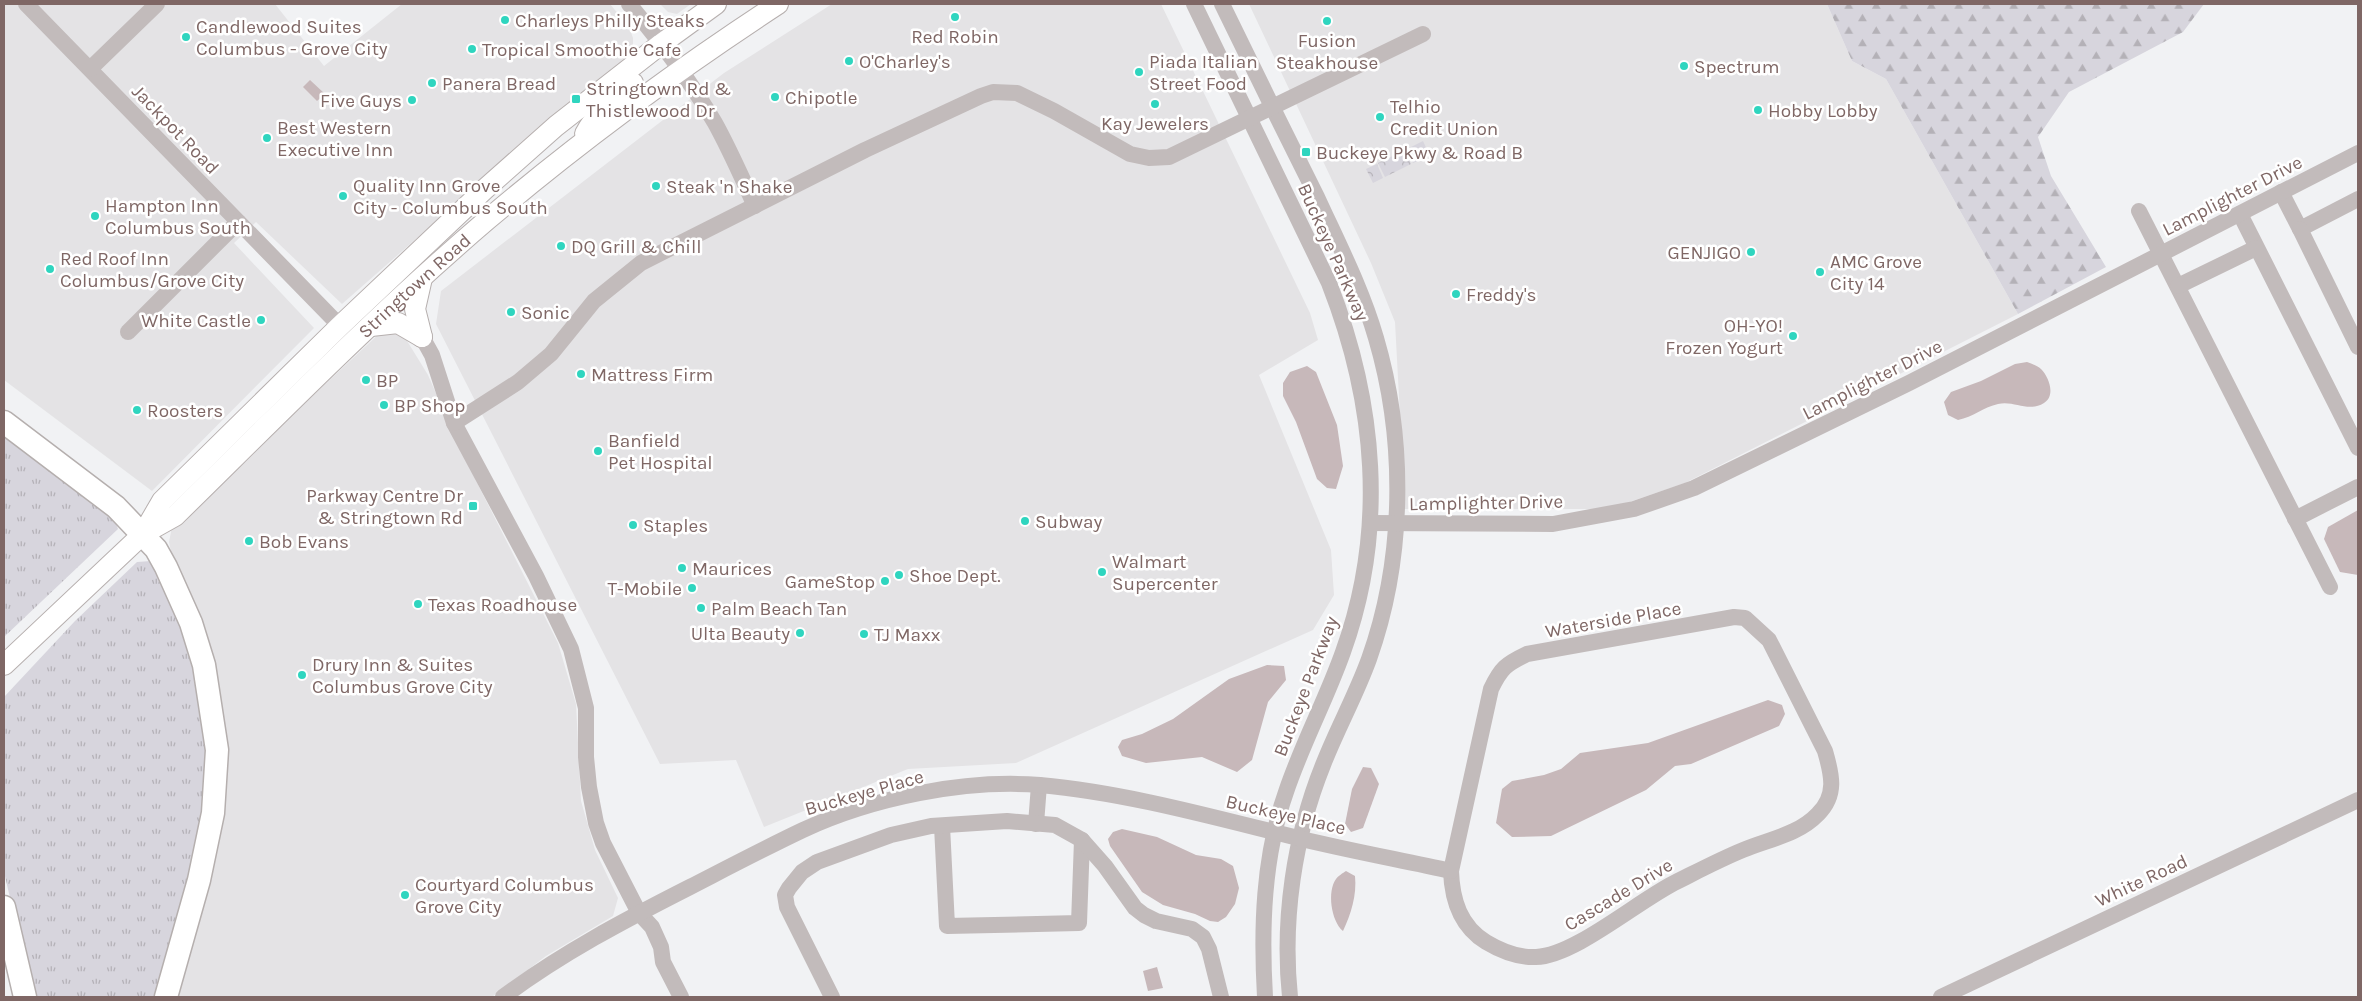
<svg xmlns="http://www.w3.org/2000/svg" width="2362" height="1001" font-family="Karla,sans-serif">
<defs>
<pattern id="grass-tufts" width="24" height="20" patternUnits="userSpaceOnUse" patternTransform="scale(1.25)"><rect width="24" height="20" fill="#d7d5dd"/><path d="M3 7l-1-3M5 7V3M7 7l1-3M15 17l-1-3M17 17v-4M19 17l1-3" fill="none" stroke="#b4b1b7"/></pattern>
<pattern id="forest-firs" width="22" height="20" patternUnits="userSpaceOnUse" patternTransform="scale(1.25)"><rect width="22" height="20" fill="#d7d5dd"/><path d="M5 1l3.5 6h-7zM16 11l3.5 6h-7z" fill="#b4b1b7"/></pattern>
<pattern id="park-crowns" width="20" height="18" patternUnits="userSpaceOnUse" patternTransform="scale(1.25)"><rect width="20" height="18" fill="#d7d5dd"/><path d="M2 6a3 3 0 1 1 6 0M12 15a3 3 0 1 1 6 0" fill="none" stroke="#b4b1b7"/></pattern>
</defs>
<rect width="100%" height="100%" fill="#f1f2f4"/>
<g fill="#e4e3e5">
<path d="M 4,4 L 275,4 L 324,66 L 402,4 L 610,4 L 629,27 L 633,38 L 633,47 L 617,68 L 451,214 L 442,216 L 342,304 L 256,222 L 234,243 L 314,328 L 152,491 L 4,380 Z"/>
<path d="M 660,4 L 691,4 L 677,14 L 668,12 Z"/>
<path d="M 832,4 L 1161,4 L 1310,313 L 1318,340 L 1259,375 L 1331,550 L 1334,595 L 1313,630 L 1016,763 L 908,769 L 764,827 L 736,760 L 660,764 L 436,324 L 441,291 L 724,73 Z"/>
<path d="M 1249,4 L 1827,4 L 1852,61 L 1886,79 L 2018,314 L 1685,483 L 1609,509 L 1405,509 L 1395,322 L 1371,263 Z"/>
<path d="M 401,331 L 428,375 L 461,451 L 558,643 L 576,704 L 581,801 L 595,850 L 618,898 L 613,916 L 546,956 L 492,997 L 174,997 L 222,728 L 198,611 L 173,561 L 169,542 L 172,527 L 381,332 Z"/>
</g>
<g fill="url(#grass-tufts)">
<path d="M 4,430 L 115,521 L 118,529 L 4,637 Z"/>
<path d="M 151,561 L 187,628 L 204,694 L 209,773 L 187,885 L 156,997 L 33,997 L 4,872 L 4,697 L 75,621 L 137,562 Z"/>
</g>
<path fill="url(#forest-firs)" d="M 1827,4 L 2204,4 L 2183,32 L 2069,92 L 2038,137 L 2051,176 L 2106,267 L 2018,314 L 1886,79 L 1852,61 Z"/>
<g fill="url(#park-crowns)">
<path d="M 1423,141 L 1430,156 L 1413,163 L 1407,149 Z"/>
<path d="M 1405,150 L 1411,164 L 1385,177 L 1378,163 Z"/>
<path d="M 1377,164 L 1383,178 L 1373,183 L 1366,169 Z"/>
</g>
<g fill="#c7b8ba">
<path d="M 310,80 L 325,94 L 317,101 L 303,87 Z"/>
<path d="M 2027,362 C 2032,364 2038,366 2041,369 C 2049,377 2056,396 2044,403 C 2028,413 2014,400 1998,404 C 1984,407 1973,417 1958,420 L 1948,415 L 1944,402 L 1951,392 L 1981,381 L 2015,364 Z"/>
<path d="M 1307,366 L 1316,372 L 1337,425 L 1343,466 L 1336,489 L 1327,488 L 1317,479 L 1296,422 L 1283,396 L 1283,383 L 1290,372 Z"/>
<path d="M 2358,510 L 2358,575 L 2340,572 L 2324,539 L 2328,527 Z"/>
<path d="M 1267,665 L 1284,666 L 1286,680 L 1268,702 L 1252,760 L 1237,772 L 1202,757 L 1146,763 L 1122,756 L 1118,747 L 1122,740 L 1142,734 L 1173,719 L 1229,679 Z"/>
<path d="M 1768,700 L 1782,705 L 1785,714 L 1779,726 L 1691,764 L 1675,766 L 1646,790 L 1551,836 L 1512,837 L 1496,823 L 1502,789 L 1512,781 L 1544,775 L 1561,769 L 1580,753 L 1648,743 Z"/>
<path d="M 1363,767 L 1371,768 L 1379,784 L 1363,828 L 1351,832 L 1345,824 L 1352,789 Z"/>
<path d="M 1122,829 L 1157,837 L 1196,855 L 1221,859 L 1233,866 L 1239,888 L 1235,904 L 1226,917 L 1218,922 L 1210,921 L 1195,914 L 1163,905 L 1142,892 L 1110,846 L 1108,839 L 1113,832 Z"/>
<path d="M 1346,871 L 1355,876 C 1357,895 1351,914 1343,931 C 1331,921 1327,891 1336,879 C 1338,876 1343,873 1346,871 Z"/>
<path d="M 1157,967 L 1163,988 L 1148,991 L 1143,971 Z"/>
</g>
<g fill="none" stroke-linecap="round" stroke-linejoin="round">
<defs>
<g id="major">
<path d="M 585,134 C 595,114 615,97 633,83"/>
<path d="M 422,278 L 415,309 L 422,337"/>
<path d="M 371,326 L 398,323 L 422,337"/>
<path d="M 144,532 L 162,501 L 340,326 L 485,189 L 556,126 L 661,44 L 716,4"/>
<path id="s1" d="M 4,665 L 143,534 L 175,516 C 277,416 378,313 487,220 C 579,142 677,70 778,4"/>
</g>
<g id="highway">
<path d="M 4,422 L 116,507 L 156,549 L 166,567 L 191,623 L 204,665 L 217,750 L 213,813 L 199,880 L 166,997"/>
<path d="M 4,907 L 25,997"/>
</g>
</defs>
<use href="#major" stroke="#b6afae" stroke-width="22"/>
<use href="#highway" stroke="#b5afae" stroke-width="25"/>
<g stroke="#c2bbbb" stroke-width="16">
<path d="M 26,4 L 340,326"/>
<path d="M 629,4 C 660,41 690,80 715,123 C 730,150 742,178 755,206"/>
<path d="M 1194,4 L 1329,283 C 1376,403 1387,530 1343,652 C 1326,700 1302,744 1286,792 C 1263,857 1261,929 1265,997"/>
<path d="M 1222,4 C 1253,68 1285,133 1317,197 C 1338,243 1362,289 1376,338 C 1406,440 1405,558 1369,659 C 1356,695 1337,729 1323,765 C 1294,837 1282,920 1290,997"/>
<path d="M 90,69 L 157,4"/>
<path d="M 2281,192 L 2300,229 L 2358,199"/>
<path d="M 2139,211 L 2330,587"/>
<path d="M 2240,214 L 2358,448"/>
<path d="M 2300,229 L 2358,347"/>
<path d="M 2178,286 L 2256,248"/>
<path d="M 128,332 L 238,222"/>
<path d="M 422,337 L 432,355 L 454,423 L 536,576 L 571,649 L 586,708 L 586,757 L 589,787 L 596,823 L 603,843 L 639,913 L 652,927 L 661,947 L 663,962 L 681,997"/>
<path d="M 454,423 L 518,382 L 551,354 L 594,301 L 641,263 L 865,150 L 981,96 L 993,92 L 1017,93 L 1054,111 L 1130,154 L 1149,158 L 1169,157 L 1423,34"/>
<path d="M 2295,519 L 2358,487"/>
<path d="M 1370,523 L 1553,524 L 1634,509 L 1694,488 L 1909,383 L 2358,153"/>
<path d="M 1734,617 L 1745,618 L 1769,640 L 1825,751 C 1832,775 1837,795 1818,814 C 1798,835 1769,839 1743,850 C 1721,859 1700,870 1678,881 C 1640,899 1575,956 1536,957 C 1518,958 1501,951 1486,942 C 1460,926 1452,900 1451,871 L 1491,689 C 1501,668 1506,664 1527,654 Z"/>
<path d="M 1036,824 L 1039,785"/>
<path d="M 942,826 L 947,926 L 1079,923 L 1082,840"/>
<path d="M 503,997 C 562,953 625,920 690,887 C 727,868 765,848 803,830 C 872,798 964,779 1040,785 C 1128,793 1216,818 1302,839 C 1351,851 1401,860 1451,871"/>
<path d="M 832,997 L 787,907 L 785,895 L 789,888 L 802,872 L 817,862 L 891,835 L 931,826 L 1007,821 L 1055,825 L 1082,840 L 1105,866 L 1135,908 L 1144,915 L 1156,921 L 1192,929 L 1203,937 L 1209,949 L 1221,997"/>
<path d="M 1941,997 L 2358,800"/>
</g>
<use href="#major" stroke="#fff" stroke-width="20"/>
<use href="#highway" stroke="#fff" stroke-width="22"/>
</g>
<g fill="#2fd5bf" stroke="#fff" stroke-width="2">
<circle cx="955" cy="17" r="5"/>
<circle cx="505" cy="20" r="5"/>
<circle cx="1327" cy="21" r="5"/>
<circle cx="186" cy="37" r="5"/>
<circle cx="472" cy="49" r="5"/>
<circle cx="849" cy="61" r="5"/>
<circle cx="1684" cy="66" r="5"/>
<circle cx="1139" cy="72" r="5"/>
<circle cx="432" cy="83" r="5"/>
<circle cx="775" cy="97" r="5"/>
<rect x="571" y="94" width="10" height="10" rx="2.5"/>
<circle cx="412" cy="100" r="5"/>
<circle cx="1155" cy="104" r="5"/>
<circle cx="1758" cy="110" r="5"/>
<circle cx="1380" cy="117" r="5"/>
<circle cx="267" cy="138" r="5"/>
<rect x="1301" y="147" width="10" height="10" rx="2.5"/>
<circle cx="656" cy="186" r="5"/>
<circle cx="343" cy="196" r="5"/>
<circle cx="95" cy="216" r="5"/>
<circle cx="561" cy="246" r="5"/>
<circle cx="1751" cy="252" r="5"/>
<circle cx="50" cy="269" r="5"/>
<circle cx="1820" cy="272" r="5"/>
<circle cx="1456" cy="294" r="5"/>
<circle cx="511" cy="312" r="5"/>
<circle cx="261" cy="320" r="5"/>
<circle cx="1793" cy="336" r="5"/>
<circle cx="581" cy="374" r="5"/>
<circle cx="366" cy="380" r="5"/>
<circle cx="384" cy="405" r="5"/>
<circle cx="137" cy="410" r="5"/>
<circle cx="598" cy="451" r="5"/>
<rect x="468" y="501" width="10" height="10" rx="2.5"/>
<circle cx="1025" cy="521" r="5"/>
<circle cx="633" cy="525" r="5"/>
<circle cx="249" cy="541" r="5"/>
<circle cx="682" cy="568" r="5"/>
<circle cx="1102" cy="572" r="5"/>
<circle cx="899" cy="575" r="5"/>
<circle cx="885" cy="581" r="5"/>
<circle cx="692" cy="588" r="5"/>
<circle cx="418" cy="604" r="5"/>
<circle cx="701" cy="608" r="5"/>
<circle cx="800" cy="633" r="5"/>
<circle cx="864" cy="634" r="5"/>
<circle cx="302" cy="675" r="5"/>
<circle cx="405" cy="895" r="5"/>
</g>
<g text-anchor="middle" stroke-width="5" stroke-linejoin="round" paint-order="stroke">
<g font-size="19" fill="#7f6765" stroke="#fff" text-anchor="start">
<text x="515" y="27">Charleys Philly Steaks</text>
<text x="196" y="33">Candlewood Suites<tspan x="196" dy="22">Columbus - Grove City</tspan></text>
<text x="955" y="43" text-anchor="middle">Red Robin</text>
<text x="1327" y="47" text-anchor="middle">Fusion<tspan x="1327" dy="22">Steakhouse</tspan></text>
<text x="482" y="56">Tropical Smoothie Cafe</text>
<text x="859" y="68">O'Charley's</text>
<text x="1149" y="68">Piada Italian<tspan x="1149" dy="22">Street Food</tspan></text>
<text x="1694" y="73">Spectrum</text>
<text x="442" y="90">Panera Bread</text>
<text x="586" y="95">Stringtown Rd &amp;<tspan x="586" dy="22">Thistlewood Dr</tspan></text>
<text x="785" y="104">Chipotle</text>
<text x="402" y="107" text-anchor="end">Five Guys</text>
<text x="1390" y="113">Telhio<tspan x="1390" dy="22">Credit Union</tspan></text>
<text x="1768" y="117">Hobby Lobby</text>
<text x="1155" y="130" text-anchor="middle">Kay Jewelers</text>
<text x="277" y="134">Best Western<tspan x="277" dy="22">Executive Inn</tspan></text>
<text x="1316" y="159">Buckeye Pkwy &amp; Road B</text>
<text x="353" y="192">Quality Inn Grove<tspan x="353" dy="22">City - Columbus South</tspan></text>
<text x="666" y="193">Steak 'n Shake</text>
<text x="105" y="212">Hampton Inn<tspan x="105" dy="22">Columbus South</tspan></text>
<text x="571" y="253">DQ Grill &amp; Chill</text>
<text x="1741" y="259" text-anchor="end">GENJIGO</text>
<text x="60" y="265">Red Roof Inn<tspan x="60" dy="22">Columbus/Grove City</tspan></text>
<text x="1830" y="268">AMC Grove<tspan x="1830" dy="22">City 14</tspan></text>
<text x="1466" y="301">Freddy's</text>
<text x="521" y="319">Sonic</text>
<text x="251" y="327" text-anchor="end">White Castle</text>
<text x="1783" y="332" text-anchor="end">OH-YO!<tspan x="1783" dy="22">Frozen Yogurt</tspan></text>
<text x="591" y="381">Mattress Firm</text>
<text x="376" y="387">BP</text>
<text x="394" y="412">BP Shop</text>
<text x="147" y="417">Roosters</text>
<text x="608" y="447">Banfield<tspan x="608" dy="22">Pet Hospital</tspan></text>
<text x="463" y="502" text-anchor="end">Parkway Centre Dr<tspan x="463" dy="22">&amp; Stringtown Rd</tspan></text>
<text x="1035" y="528">Subway</text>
<text x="643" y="532">Staples</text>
<text x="259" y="548">Bob Evans</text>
<text x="1112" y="568">Walmart<tspan x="1112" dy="22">Supercenter</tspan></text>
<text x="692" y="575">Maurices</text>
<text x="909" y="582">Shoe Dept.</text>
<text x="875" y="588" text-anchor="end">GameStop</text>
<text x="682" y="595" text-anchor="end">T-Mobile</text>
<text x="428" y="611">Texas Roadhouse</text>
<text x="711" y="615">Palm Beach Tan</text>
<text x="790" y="640" text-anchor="end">Ulta Beauty</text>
<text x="874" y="641">TJ Maxx</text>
<text x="312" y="671">Drury Inn &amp; Suites<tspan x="312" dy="22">Columbus Grove City</tspan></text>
<text x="415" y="891">Courtyard Columbus<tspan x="415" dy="22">Grove City</tspan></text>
</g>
<g font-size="19" fill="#7f6765" stroke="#fff">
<text transform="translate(176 129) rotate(46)" y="7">Jackpot Road</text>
<text transform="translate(2232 195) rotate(-27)" y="7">Lamplighter Drive</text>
<text transform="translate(1334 252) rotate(66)" y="7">Buckeye Parkway</text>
<text dy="7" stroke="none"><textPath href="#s1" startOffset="560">Stringtown Road</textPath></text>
<text transform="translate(1872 379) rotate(-27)" y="7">Lamplighter Drive</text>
<text transform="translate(1486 502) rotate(-1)" y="7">Lamplighter Drive</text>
<text transform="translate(1613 619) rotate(-10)" y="7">Waterside Place</text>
<text transform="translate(1305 686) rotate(-69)" y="7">Buckeye Parkway</text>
<text transform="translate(864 792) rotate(-16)" y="7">Buckeye Place</text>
<text transform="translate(1286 814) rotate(13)" y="7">Buckeye Place</text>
<text transform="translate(2141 880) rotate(-25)" y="7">White Road</text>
<text transform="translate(1618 894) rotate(-31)" y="7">Cascade Drive</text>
</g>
</g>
<rect width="2362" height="1001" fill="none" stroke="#7f6765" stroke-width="10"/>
</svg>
